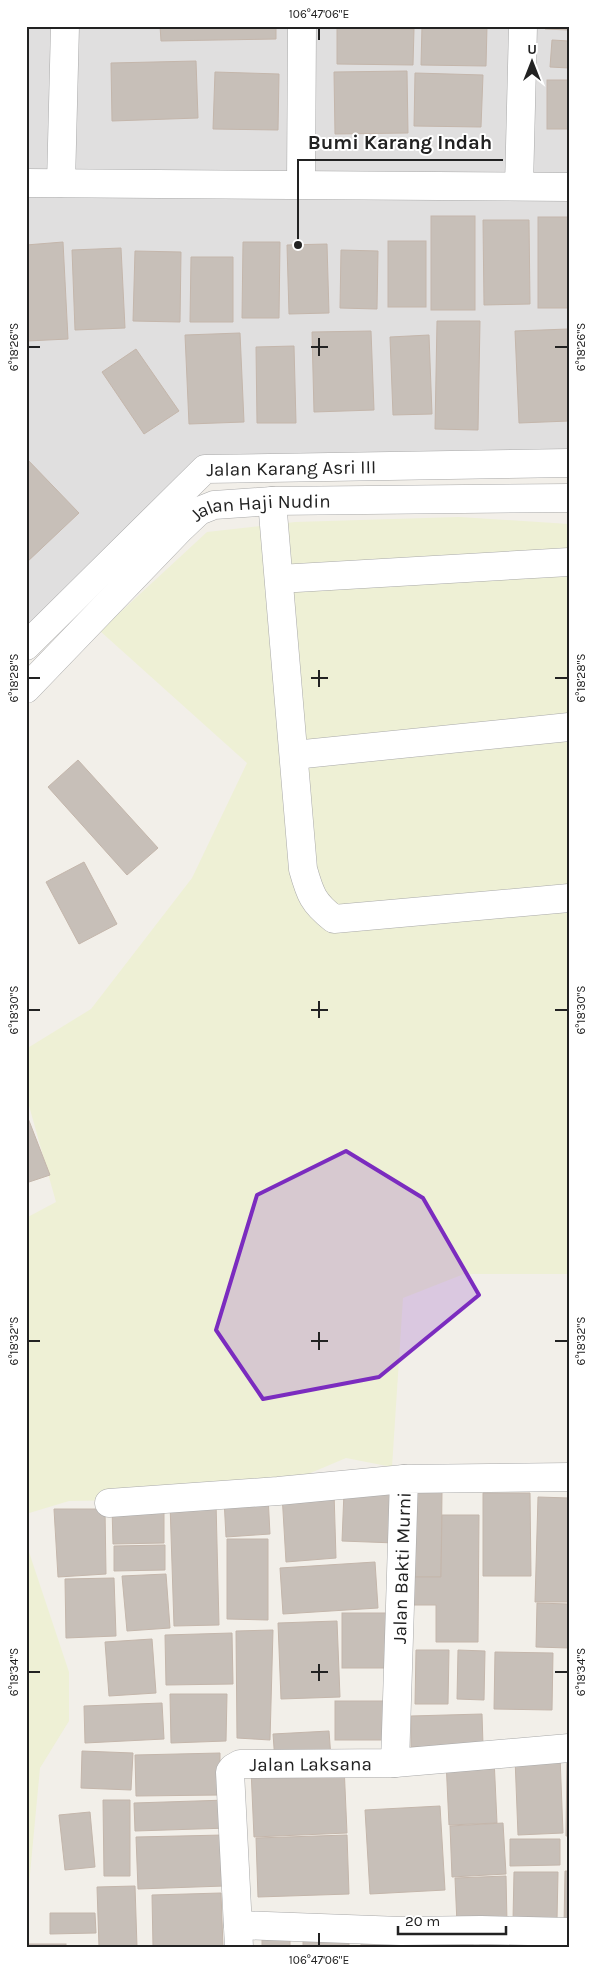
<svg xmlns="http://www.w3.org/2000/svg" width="595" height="1973" font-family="Karla,sans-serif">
<rect width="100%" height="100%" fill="#f2efe9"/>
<path fill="#e0dfdf" d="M 26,26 L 569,26 L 569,463 L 205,469 L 26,646 Z"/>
<g fill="#eef0d5">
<path d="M 459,517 L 569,524 L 569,1274 L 464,1274 L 403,1298 L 392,1467 L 346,1458 L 294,1480 L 190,1499 L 69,1501 L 26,1514 L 26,1218 L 56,1202 L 26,1095 L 26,1049 L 91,1009 L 192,878 L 247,763 L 100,631 L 207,532 L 295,522 Z"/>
<path d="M 26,1543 L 69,1672 L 69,1721 L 40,1768 L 28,1895 L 26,1895 Z"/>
</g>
<g fill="#c7bfb8" stroke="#c4b6ab">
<path d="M 160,26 L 276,26 L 276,39 L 161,41 Z"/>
<path d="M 422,26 L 487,26 L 486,66 L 421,65 Z"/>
<path d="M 545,26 L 569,26 L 569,30 L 545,29 Z"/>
<path d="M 337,28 L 414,29 L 413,65 L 337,64 Z"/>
<path d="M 552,40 L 569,41 L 569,68 L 550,67 Z"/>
<path d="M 196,61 L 198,118 L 112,121 L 111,63 Z"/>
<path d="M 407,71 L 408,133 L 335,134 L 334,72 Z"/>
<path d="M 215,72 L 279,74 L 278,130 L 213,129 Z"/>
<path d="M 415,73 L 483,75 L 481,127 L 414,126 Z"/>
<rect x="547" y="80" width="22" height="49"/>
<rect x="431" y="216" width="44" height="94"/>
<rect x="538" y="217" width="31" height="91"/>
<path d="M 483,220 L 529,220 L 530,304 L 484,305 Z"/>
<rect x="388" y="241" width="38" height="66"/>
<path d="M 63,242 L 68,339 L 27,341 L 26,245 Z"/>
<path d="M 243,242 L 280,242 L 279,318 L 242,318 Z"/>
<path d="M 327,244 L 329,313 L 289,314 L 287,245 Z"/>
<path d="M 121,248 L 125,328 L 75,330 L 72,250 Z"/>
<path d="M 341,250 L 378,251 L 377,309 L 340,308 Z"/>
<path d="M 135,251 L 181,252 L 180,322 L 133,321 Z"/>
<path d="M 191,257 L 233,257 L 233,322 L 190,322 Z"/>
<path d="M 437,321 L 480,321 L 478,430 L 435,429 Z"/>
<path d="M 568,329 L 569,421 L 519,423 L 515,331 Z"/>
<path d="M 371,331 L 374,410 L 314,412 L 312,332 Z"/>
<path d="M 240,333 L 244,422 L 189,424 L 185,335 Z"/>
<path d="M 429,335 L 432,414 L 393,415 L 390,337 Z"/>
<path d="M 294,346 L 296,423 L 257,423 L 256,347 Z"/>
<path d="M 136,349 L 179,411 L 144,434 L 102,372 Z"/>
<path d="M 26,458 L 79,513 L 26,563 Z"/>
<path d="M 78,760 L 158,848 L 127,875 L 48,787 Z"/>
<path d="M 84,862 L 117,924 L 79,944 L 46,882 Z"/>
<path d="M 26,1113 L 50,1175 L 26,1183 Z"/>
<path d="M 409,1491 L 442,1491 L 441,1577 L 408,1577 Z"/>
<path d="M 334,1492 L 336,1558 L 286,1562 L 282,1494 Z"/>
<path d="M 344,1492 L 397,1494 L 395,1543 L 342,1541 Z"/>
<path d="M 483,1493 L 530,1493 L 531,1576 L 483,1576 Z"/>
<path d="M 268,1496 L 270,1534 L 226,1537 L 224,1499 Z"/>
<path d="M 538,1497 L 569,1498 L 569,1602 L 535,1602 Z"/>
<path d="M 216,1502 L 219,1625 L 174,1626 L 170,1503 Z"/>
<path d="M 164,1506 L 164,1543 L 113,1544 L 112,1507 Z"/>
<path d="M 54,1509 L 105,1509 L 106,1574 L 58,1577 Z"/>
<path d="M 442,1515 L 479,1515 L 478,1642 L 436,1642 L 436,1605 L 414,1605 L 414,1577 L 441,1577 Z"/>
<path d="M 227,1539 L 268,1539 L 268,1620 L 227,1619 Z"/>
<path d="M 165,1545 L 165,1570 L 114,1571 L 114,1546 Z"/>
<path d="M 375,1562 L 378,1608 L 283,1614 L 280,1568 Z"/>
<path d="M 166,1574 L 170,1628 L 127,1631 L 122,1576 Z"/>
<path d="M 114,1578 L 116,1636 L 66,1638 L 65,1579 Z"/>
<path d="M 537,1603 L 569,1604 L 569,1648 L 536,1647 Z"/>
<rect x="342" y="1613" width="48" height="55"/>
<path d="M 337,1621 L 340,1697 L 281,1699 L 278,1623 Z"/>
<path d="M 273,1630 L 270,1740 L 237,1738 L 236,1631 Z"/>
<path d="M 232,1633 L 233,1684 L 166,1685 L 165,1635 Z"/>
<path d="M 152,1639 L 156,1693 L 109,1696 L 105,1642 Z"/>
<path d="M 416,1650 L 449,1650 L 448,1704 L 415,1704 Z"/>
<path d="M 458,1650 L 485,1651 L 484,1700 L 457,1699 Z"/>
<path d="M 495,1652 L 553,1653 L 552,1710 L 494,1709 Z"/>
<path d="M 170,1694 L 227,1694 L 226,1741 L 171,1743 Z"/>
<rect x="335" y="1701" width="50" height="39"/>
<path d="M 162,1703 L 164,1739 L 85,1743 L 84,1706 Z"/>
<path d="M 482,1714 L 483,1745 L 411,1747 L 411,1716 Z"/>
<path d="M 329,1731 L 331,1758 L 275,1761 L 273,1734 Z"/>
<path d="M 82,1751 L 133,1753 L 131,1790 L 81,1788 Z"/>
<path d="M 220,1753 L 220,1795 L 136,1796 L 135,1755 Z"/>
<path d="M 560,1756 L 563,1833 L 518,1835 L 515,1758 Z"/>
<path d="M 494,1758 L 497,1823 L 449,1825 L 446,1761 Z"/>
<path d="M 567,1758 L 569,1758 L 569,1836 L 566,1836 Z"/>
<path d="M 344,1765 L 347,1833 L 254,1837 L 251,1769 Z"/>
<path d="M 103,1800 L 130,1800 L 130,1876 L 104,1876 Z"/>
<path d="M 227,1800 L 229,1828 L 135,1831 L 134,1803 Z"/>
<path d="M 440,1806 L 445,1890 L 370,1894 L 365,1810 Z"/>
<path d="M 90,1812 L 95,1867 L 65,1870 L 59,1815 Z"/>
<path d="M 503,1823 L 506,1874 L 452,1877 L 450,1826 Z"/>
<path d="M 223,1835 L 224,1886 L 138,1889 L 136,1837 Z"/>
<path d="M 347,1835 L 349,1894 L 258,1897 L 256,1838 Z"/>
<path d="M 510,1839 L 560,1839 L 560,1865 L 510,1866 Z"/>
<path d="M 565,1871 L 569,1871 L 569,1927 L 564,1927 Z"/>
<path d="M 514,1872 L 558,1872 L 557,1920 L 513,1920 Z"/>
<path d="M 506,1876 L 507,1922 L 457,1924 L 455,1878 Z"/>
<path d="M 135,1886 L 137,1947 L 99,1947 L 97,1887 Z"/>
<path d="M 221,1893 L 223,1947 L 153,1947 L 152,1895 Z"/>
<path d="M 50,1913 L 95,1913 L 96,1933 L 50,1934 Z"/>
<rect x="445" y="1931" width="28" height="16"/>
<path d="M 405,1933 L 442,1935 L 442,1947 L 404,1947 Z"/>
<path d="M 262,1934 L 290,1935 L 290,1947 L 262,1947 Z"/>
<path d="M 361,1934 L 401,1935 L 401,1947 L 361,1947 Z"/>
<rect x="303" y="1936" width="46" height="11"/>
<rect x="480" y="1941" width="66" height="6"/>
<rect x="26" y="1944" width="40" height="3"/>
</g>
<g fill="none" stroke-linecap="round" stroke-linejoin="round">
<defs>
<g id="minor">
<path d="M 26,183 L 569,187"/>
<path d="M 61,183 L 65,26"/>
<path d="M 301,184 L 302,26"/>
<path d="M 519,186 L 523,26"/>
<path d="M 272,501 L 303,869 C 310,894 313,903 334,919 L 569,898"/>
<path d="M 279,579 L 569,562"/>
<path id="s1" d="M 26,646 L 205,469 L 569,463"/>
<path id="s2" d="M 26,689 L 180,529 L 199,511 L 214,505 L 272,501 L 569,498"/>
<path d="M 294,755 L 569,727"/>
<path d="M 109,1503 L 278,1491 L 404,1479"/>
<path id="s3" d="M 395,1763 L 404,1479 L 569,1477"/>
<path d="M 238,1925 L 401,1931 L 481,1930 L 569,1932"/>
<path id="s4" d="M 239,1947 L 230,1772 L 233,1768 L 240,1764 L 395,1763 L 569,1748"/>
</g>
</defs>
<use href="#minor" stroke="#a9a9a9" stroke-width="29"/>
<use href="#minor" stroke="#fff" stroke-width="28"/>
</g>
<path fill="#7b2cbf" fill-opacity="0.2" stroke="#7b2cbf" stroke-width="4" stroke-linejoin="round" d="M 346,1151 L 423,1198 L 479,1295 L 379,1377 L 263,1399 L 216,1330 L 257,1195 Z"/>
<path fill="none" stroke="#222" stroke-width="2" d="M 319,28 L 319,40M 319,338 L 319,356M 28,347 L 40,347M 311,347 L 328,347M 555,347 L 568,347M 319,670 L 319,687M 28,678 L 40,678M 311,678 L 328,678M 555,678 L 568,678M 319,1001 L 319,1018M 28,1010 L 40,1010M 311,1010 L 328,1010M 555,1010 L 568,1010M 319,1332 L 319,1350M 28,1341 L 40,1341M 311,1341 L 328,1341M 555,1341 L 568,1341M 319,1664 L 319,1681M 28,1672 L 40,1672M 311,1672 L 328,1672M 555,1672 L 568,1672M 319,1933 L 319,1946"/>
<g text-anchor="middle" stroke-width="4" stroke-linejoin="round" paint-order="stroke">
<g font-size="19" fill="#222" stroke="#fff">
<text dy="7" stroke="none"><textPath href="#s1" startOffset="338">Jalan Karang Asri III</textPath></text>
<text dy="7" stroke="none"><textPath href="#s2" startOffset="310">Jalan Haji Nudin</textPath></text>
<text dy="7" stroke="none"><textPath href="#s3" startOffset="195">Jalan Bakti Murni</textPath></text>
<text dy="7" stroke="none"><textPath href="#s4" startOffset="259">Jalan Laksana</textPath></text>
</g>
</g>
<path fill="none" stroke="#222" stroke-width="2" d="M298 245L298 160H503"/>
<circle fill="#222" stroke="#fff" stroke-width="2" cx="298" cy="245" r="5"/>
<g font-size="20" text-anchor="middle" font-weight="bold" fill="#222" stroke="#fff" stroke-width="4" stroke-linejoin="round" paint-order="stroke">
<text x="400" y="149">Bumi Karang Indah</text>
</g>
<rect width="595" height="1973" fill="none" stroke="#ffffff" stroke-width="55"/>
<g transform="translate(532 62)" stroke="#ffffff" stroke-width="4" paint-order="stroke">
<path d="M0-4L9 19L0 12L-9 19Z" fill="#222222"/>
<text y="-8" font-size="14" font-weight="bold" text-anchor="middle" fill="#222222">U</text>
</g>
<path d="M398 1926v8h108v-8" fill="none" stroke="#222222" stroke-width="2.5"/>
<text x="405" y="1926" font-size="15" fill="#222222" stroke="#ffffff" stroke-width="4" paint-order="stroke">20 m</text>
<rect x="28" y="28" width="540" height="1918" fill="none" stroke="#222" stroke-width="2"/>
<g font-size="12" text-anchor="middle" fill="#222">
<text x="319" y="18">106°47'06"E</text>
<text transform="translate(14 347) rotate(-90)" y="4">6°18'26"S</text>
<text transform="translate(581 347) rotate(-90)" y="4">6°18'26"S</text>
<text transform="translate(14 678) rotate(-90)" y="4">6°18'28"S</text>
<text transform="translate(581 678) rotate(-90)" y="4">6°18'28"S</text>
<text transform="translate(14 1010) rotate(-90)" y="4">6°18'30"S</text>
<text transform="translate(581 1010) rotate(-90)" y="4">6°18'30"S</text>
<text transform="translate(14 1341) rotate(-90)" y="4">6°18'32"S</text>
<text transform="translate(581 1341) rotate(-90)" y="4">6°18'32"S</text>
<text transform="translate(14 1672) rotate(-90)" y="4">6°18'34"S</text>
<text transform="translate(581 1672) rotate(-90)" y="4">6°18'34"S</text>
<text x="319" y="1964">106°47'06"E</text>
</g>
</svg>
